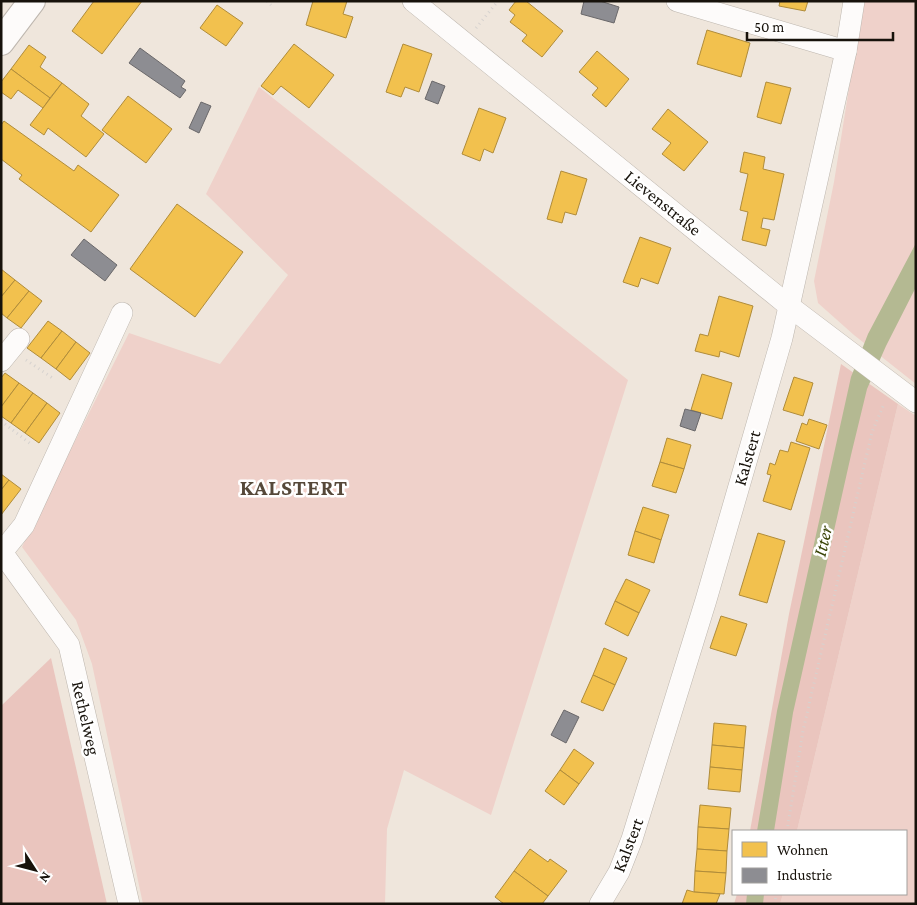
<svg xmlns="http://www.w3.org/2000/svg" width="917" height="905" font-family="'Crimson Pro',serif">
<rect width="100%" height="100%" fill="#efe6dc"/>
<g fill="#efd1ca">
<path d="M 863,1 L 916,1 L 916,384 L 854,335 L 818,303 L 814,281 L 834,182 Z"/>
<path d="M 259,87 L 628,380 L 491,815 L 404,770 L 387,829 L 385,904 L 143,904 L 92,664 L 76,620 L 22,547 L 129,333 L 220,364 L 288,275 L 206,194 Z"/>
<path d="M 898,404 L 916,416 L 916,904 L 780,904 L 783,894 L 906,894 L 906,831 L 797,831 Z"/>
</g>
<g fill="#eac5be">
<path d="M 841,364 L 898,404 L 797,831 L 750,831 L 789,614 Z"/>
<path d="M 51,658 L 107,904 L 1,904 L 1,706 Z"/>
<path d="M 737,894 L 783,894 L 780,904 L 734,904 Z"/>
</g>
<g fill="#b4b992">
<path d="M 916,243 L 916,287 L 886,346 L 867,389 L 851,455 L 793,713 L 774,831 L 757,831 L 777,711 L 851,377 L 868,334 Z"/>
<path d="M 747,894 L 764,894 L 763,904 L 746,904 Z"/>
</g>
<g fill="#f2c14e" stroke="#b08c3a">
<path d="M 94,1 L 142,1 L 102,54 L 72,31 Z"/>
<path d="M 313,1 L 347,1 L 343,14 L 353,17 L 346,38 L 306,25 Z"/>
<path d="M 516,1 L 526,1 L 563,31 L 542,57 L 522,41 L 527,35 L 510,22 L 515,15 L 509,10 Z"/>
<path d="M 780,1 L 808,1 L 805,11 L 779,6 Z"/>
<path d="M 217,5 L 243,23 L 226,46 L 200,28 Z"/>
<path d="M 707,30 L 750,43 L 741,77 L 697,64 Z"/>
<path d="M 294,44 L 334,75 L 309,108 L 281,86 L 273,95 L 261,86 Z"/>
<path d="M 403,44 L 432,54 L 419,92 L 405,87 L 401,97 L 386,92 Z"/>
<path d="M 29,45 L 46,57 L 40,67 L 62,83 L 50,98 L 11,69 Z"/>
<path d="M 597,51 L 629,79 L 606,107 L 592,95 L 598,88 L 579,72 Z"/>
<path d="M 11,69 L 50,98 L 43,108 L 18,90 L 11,99 L 1,92 L 1,82 Z"/>
<path d="M 766,82 L 791,88 L 781,124 L 757,117 Z"/>
<path d="M 62,83 L 89,104 L 81,116 L 104,134 L 86,157 L 48,128 L 44,135 L 30,125 Z"/>
<path d="M 128,96 L 172,129 L 146,163 L 102,130 Z"/>
<path d="M 479,108 L 506,118 L 493,153 L 484,149 L 480,161 L 462,154 Z"/>
<path d="M 668,109 L 708,142 L 684,171 L 662,154 L 671,143 L 652,129 Z"/>
<path d="M 4,121 L 74,171 L 78,165 L 119,195 L 91,232 L 19,179 L 22,175 L 1,159 L 1,125 Z"/>
<path d="M 744,152 L 765,157 L 763,169 L 784,174 L 774,220 L 763,218 L 761,228 L 770,230 L 766,246 L 742,240 L 748,212 L 740,210 L 748,174 L 740,172 Z"/>
<path d="M 561,171 L 587,179 L 576,215 L 565,212 L 562,223 L 547,219 Z"/>
<path d="M 177,204 L 243,252 L 195,317 L 130,269 Z"/>
<path d="M 640,237 L 671,248 L 658,284 L 641,278 L 638,287 L 623,282 Z"/>
<path d="M 1,269 L 15,280 L 1,297 Z"/>
<path d="M 15,280 L 29,291 L 7,318 L 1,313 L 1,297 Z"/>
<path d="M 29,291 L 42,301 L 21,328 L 7,318 Z"/>
<path d="M 719,296 L 753,306 L 739,357 L 720,351 L 719,357 L 695,351 L 700,334 L 708,336 Z"/>
<path d="M 48,321 L 62,331 L 41,358 L 27,348 Z"/>
<path d="M 62,331 L 76,342 L 56,369 L 41,358 Z"/>
<path d="M 76,342 L 90,353 L 70,380 L 56,369 Z"/>
<path d="M 5,373 L 19,383 L 1,407 L 1,378 Z"/>
<path d="M 702,374 L 732,383 L 722,419 L 691,410 Z"/>
<path d="M 794,377 L 813,383 L 803,416 L 783,410 Z"/>
<path d="M 19,383 L 33,393 L 11,423 L 1,416 L 1,407 Z"/>
<path d="M 33,393 L 47,403 L 25,433 L 11,423 Z"/>
<path d="M 47,403 L 60,413 L 39,443 L 25,433 Z"/>
<path d="M 809,419 L 827,425 L 819,449 L 796,441 L 802,423 L 807,425 Z"/>
<path d="M 667,438 L 691,445 L 684,469 L 660,462 Z"/>
<path d="M 791,442 L 810,448 L 791,510 L 763,501 L 771,475 L 767,474 L 770,463 L 775,465 L 780,450 L 788,452 Z"/>
<path d="M 660,462 L 684,469 L 676,493 L 652,486 Z"/>
<path d="M 1,474 L 9,480 L 1,490 Z"/>
<path d="M 9,480 L 21,489 L 1,515 L 1,490 Z"/>
<path d="M 643,507 L 669,515 L 661,540 L 635,531 Z"/>
<path d="M 635,531 L 661,540 L 654,563 L 628,555 Z"/>
<path d="M 758,533 L 785,541 L 767,603 L 739,595 Z"/>
<path d="M 626,579 L 650,590 L 639,613 L 615,601 Z"/>
<path d="M 615,601 L 639,613 L 628,636 L 605,624 Z"/>
<path d="M 721,616 L 747,624 L 736,656 L 710,648 Z"/>
<path d="M 604,648 L 627,658 L 615,685 L 593,675 Z"/>
<path d="M 593,675 L 615,685 L 603,711 L 581,702 Z"/>
<path d="M 714,723 L 746,726 L 744,748 L 712,745 Z"/>
<path d="M 712,745 L 744,748 L 742,770 L 710,767 Z"/>
<path d="M 574,749 L 594,763 L 579,784 L 560,770 Z"/>
<path d="M 710,767 L 742,770 L 740,792 L 708,789 Z"/>
<path d="M 560,770 L 579,784 L 564,805 L 545,791 Z"/>
<path d="M 700,805 L 731,808 L 729,829 L 698,827 Z"/>
<path d="M 698,827 L 729,829 L 727,851 L 697,849 Z"/>
<path d="M 530,849 L 548,862 L 550,859 L 567,871 L 548,896 L 514,871 Z"/>
<path d="M 697,849 L 727,851 L 726,873 L 695,871 Z"/>
<path d="M 514,871 L 548,896 L 542,904 L 504,904 L 495,897 Z"/>
<path d="M 695,871 L 726,873 L 724,894 L 694,892 Z"/>
<path d="M 687,890 L 694,892 L 720,894 L 716,904 L 682,904 Z"/>
</g>
<g fill="#8d8d92" stroke="#6a686a">
<path d="M 584,1 L 600,1 L 619,7 L 614,23 L 581,14 Z"/>
<path d="M 140,48 L 185,81 L 181,87 L 186,90 L 180,98 L 129,63 Z"/>
<path d="M 432,81 L 445,86 L 438,104 L 425,99 Z"/>
<path d="M 201,102 L 211,106 L 199,133 L 189,128 Z"/>
<path d="M 84,239 L 117,265 L 105,281 L 71,255 Z"/>
<path d="M 685,409 L 701,413 L 695,431 L 680,426 Z"/>
<path d="M 564,710 L 579,717 L 566,743 L 551,735 Z"/>
</g>
<g fill="none" stroke-linecap="round" stroke-linejoin="round">
<defs>
<g id="minor">
<path d="M 413,1 L 789,306 L 916,402"/>
<path d="M 677,1 L 846,51"/>
<path d="M 1,361 L 19,339"/>
<path d="M 1,551 L 69,645 L 129,904"/>
<path d="M 2,552 L 24,525 L 122,313"/>
<path d="M 600,904 L 619,872 L 632,839 L 706,600 L 782,338 L 846,51 L 854,1"/>
</g>
<path id="major" d="M 1,42 L 32,1"/>
</defs>
<use href="#minor" stroke="#bdb6ae" stroke-width="22"/>
<use href="#major" stroke="#bdb6ae" stroke-width="28"/>
<g stroke="#d6d2cf" stroke-width="3" stroke-dasharray="1 4" stroke-linecap="butt">
<path d="M 267,1 L 271,5"/>
<path d="M 476,28 L 498,1"/>
<path d="M 26,360 L 54,379"/>
<path d="M 1,421 L 32,445"/>
<path d="M 787,831 L 803,731 L 872,432 L 884,404"/>
<path d="M 775,904 L 776,894"/>
</g>
<use href="#minor" stroke="#fdfbfa" stroke-width="21"/>
<use href="#major" stroke="#fdfbfa" stroke-width="26"/>
</g>
<g text-anchor="middle" stroke-width="5" stroke-linejoin="round" paint-order="stroke">
<g font-size="18" fill="#17120b" stroke="#fff">
<text transform="translate(663 203) rotate(39)" y="6">Lievenstraße</text>
<text transform="translate(747 458) rotate(-74)" y="6">Kalstert</text>
<text transform="translate(86 718) rotate(77)" y="6">Rethelweg</text>
<text transform="translate(628 845) rotate(-69)" y="6">Kalstert</text>
</g>
<g font-size="19" font-style="italic" fill="#394306" stroke="#fff">
<text transform="translate(822 541) rotate(-77)" y="7">Itter</text>
</g>
<g font-size="22" font-weight="bold" letter-spacing="1" fill="#554839" stroke="#fff">
<text x="294" y="495">KALSTERT</text>
</g>
</g>
<rect width="917" height="905" fill="none" stroke="#17120b" stroke-width="5"/>
<rect x="732" y="830" width="175" height="65" fill="#ffffff" stroke="#a2a09d"/>
<rect x="742" y="842" width="25" height="15" fill="#f2c14e" stroke="#a2a09d"/>
<text x="777" y="855" font-size="15" fill="#17120b">Wohnen</text>
<rect x="742" y="868" width="25" height="15" fill="#8d8d92" stroke="#a2a09d"/>
<text x="777" y="880" font-size="15" fill="#17120b">Industrie</text>
<g transform="translate(35 870) rotate(126)" stroke="#ffffff" stroke-width="4" paint-order="stroke">
<path d="M0-4L9 19L0 12L-9 19Z" fill="#17120b"/>
<text y="-8" font-size="14" font-weight="bold" text-anchor="middle" fill="#17120b">N</text>
</g>
<path d="M747 32v8h146v-8" fill="none" stroke="#17120b" stroke-width="2.5"/>
<text x="754" y="32" font-size="15" fill="#17120b" stroke="#ffffff" stroke-width="4" paint-order="stroke">50 m</text>
</svg>
